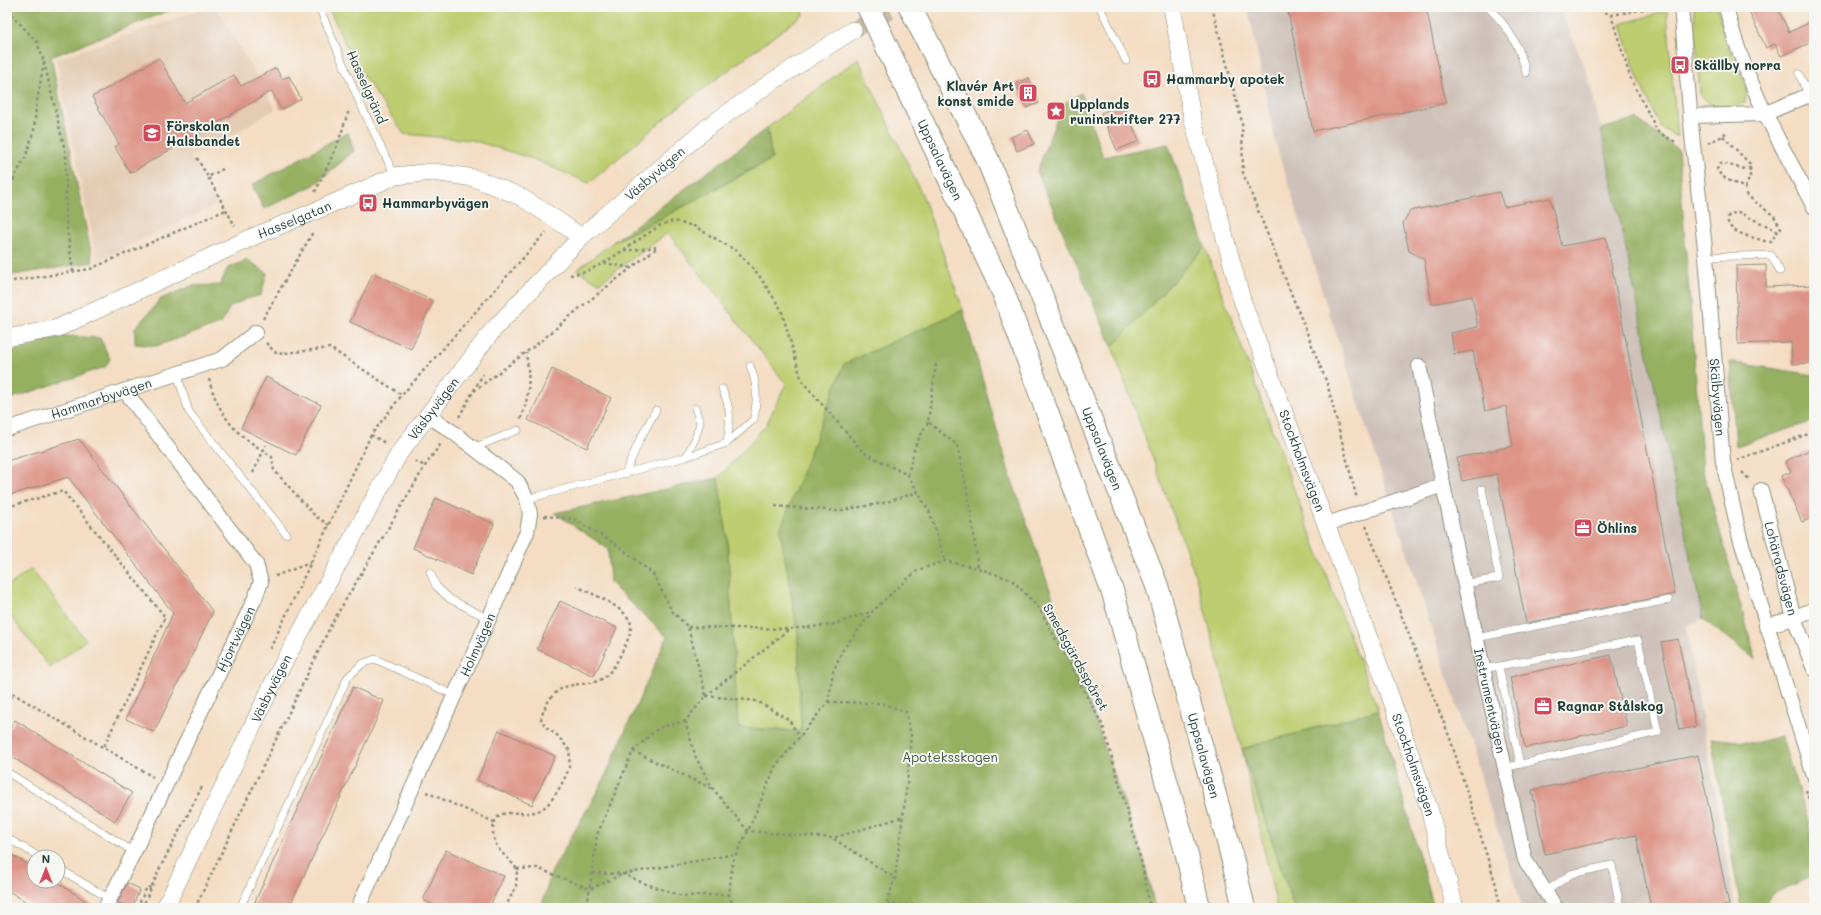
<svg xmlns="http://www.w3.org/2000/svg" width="1821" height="915" font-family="Mali,sans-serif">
<rect width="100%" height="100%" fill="#f6f6f2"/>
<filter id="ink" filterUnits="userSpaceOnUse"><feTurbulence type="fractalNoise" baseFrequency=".025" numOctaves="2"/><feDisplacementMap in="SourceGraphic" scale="8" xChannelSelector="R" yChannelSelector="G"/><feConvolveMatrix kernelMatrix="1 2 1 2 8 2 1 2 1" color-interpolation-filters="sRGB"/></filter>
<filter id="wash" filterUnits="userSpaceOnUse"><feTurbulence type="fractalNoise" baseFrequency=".012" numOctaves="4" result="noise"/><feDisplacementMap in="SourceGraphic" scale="16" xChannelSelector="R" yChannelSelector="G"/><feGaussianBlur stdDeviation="0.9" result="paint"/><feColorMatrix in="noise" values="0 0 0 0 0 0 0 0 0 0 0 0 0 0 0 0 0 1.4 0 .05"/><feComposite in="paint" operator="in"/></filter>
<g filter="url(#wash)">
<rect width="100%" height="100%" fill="#f4ddc3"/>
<path fill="#e4ccb4" d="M 210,7 L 216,7 L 276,109 L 191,158 L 216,205 L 97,261 L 56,59 Z"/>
<path fill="#cec1b9" d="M 1248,7 L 1559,7 L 1587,72 L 1601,129 L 1703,619 L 1686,626 L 1735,908 L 1521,908 L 1520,900 L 1323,294 L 1275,141 Z"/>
<g fill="#bdcd6f" stroke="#6e8552">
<path d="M 328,7 L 800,7 L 804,14 L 676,109 L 589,183 L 530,158 L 472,140 L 404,134 L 354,63 Z"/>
<path d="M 1694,7 L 1717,7 L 1726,41 L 1747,87 L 1745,102 L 1735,107 L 1710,105 L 1700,94 Z"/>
<path d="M 1667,11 L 1677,137 L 1661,128 L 1638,79 L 1621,24 Z"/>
<path d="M 858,58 L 924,199 L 963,310 L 844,364 L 798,634 L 801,731 L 738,728 L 727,536 L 718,478 L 766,425 L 786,384 L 668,233 L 599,283 L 577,270 L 613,242 L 658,220 L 772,159 L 767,128 Z"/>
<path d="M 1205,247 L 1306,522 L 1378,710 L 1242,749 L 1294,908 L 1277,908 L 1242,749 L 1196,577 L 1112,347 Z"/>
<path d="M 31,569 L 86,640 L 50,668 L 7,611 L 7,587 Z"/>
</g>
<g fill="#96b062" stroke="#5a764b">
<path d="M 7,7 L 178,7 L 51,57 L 93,262 L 7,276 Z"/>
<path d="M 1081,93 L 1103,157 L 1168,144 L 1205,247 L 1112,347 L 1037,171 L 1062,105 Z"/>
<path d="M 1637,119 L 1678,150 L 1703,471 L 1756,660 L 1703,619 L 1601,129 Z"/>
<path d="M 767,128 L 772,158 L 658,220 L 613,242 Z"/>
<path d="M 348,132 L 354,151 L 314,185 L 264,209 L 252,185 Z"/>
<path d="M 248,260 L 267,273 L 261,295 L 246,299 L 230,307 L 220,324 L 156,346 L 135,344 L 135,328 L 161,299 L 191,286 L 220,285 L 228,268 Z"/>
<path d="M 963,310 L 1008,469 L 1144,861 L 1155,908 L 541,908 L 552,871 L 603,781 L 667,637 L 610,583 L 608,549 L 555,513 L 718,478 L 727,536 L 738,728 L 801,731 L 798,634 L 780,530 L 844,364 Z"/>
<path d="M 63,336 L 100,338 L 110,359 L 105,367 L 7,400 L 7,348 Z"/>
<path d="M 1730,362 L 1814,375 L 1814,421 L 1736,446 Z"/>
<path d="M 1378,710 L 1434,908 L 1294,908 L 1242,749 Z"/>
<path d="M 1781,736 L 1809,823 L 1814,876 L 1772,894 L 1761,908 L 1741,908 L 1711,738 L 1755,743 Z"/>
</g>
<g id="blocks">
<g fill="#dd9385">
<path d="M 1287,7 L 1426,7 L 1446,103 L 1313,131 Z"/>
<path d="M 1747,7 L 1777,7 L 1789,32 L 1814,21 L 1814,41 L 1781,56 L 1775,44 L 1766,48 Z"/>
<path d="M 159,58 L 185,103 L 234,75 L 241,86 L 276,68 L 282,79 L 289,76 L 301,99 L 281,110 L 272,91 L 130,173 L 115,147 L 119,144 L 92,97 Z"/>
<path d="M 1029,78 L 1039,103 L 1026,108 L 1016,83 Z"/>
<path d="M 1123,103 L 1139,141 L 1117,150 L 1101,113 Z"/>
<path d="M 1028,130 L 1034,144 L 1017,151 L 1011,137 Z"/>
<path d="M 1499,192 L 1504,207 L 1550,198 L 1562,246 L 1606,238 L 1675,594 L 1526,623 L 1497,474 L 1462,481 L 1457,458 L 1513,446 L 1506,406 L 1485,411 L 1473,351 L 1454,354 L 1451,333 L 1478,327 L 1472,296 L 1432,304 L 1424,259 L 1409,251 L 1403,223 L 1410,211 Z"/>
<path d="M 1766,265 L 1766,287 L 1814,285 L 1814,363 L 1792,364 L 1791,342 L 1738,344 L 1736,266 Z"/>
<path d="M 373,273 L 433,301 L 411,349 L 350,322 Z"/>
<path d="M 552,369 L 611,398 L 587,448 L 528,420 Z"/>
<path d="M 266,377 L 321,405 L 296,455 L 241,428 Z"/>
<path d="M 79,439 L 213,612 L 154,732 L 126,719 L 173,613 L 68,477 L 7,496 L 7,461 Z"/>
<path d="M 1814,448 L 1814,517 L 1802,522 L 1781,476 L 1791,472 L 1785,461 Z"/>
<path d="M 436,498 L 494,524 L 471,575 L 413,548 Z"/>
<path d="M 560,601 L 617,628 L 594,676 L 537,649 Z"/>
<path d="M 1678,639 L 1696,727 L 1679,730 L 1661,642 Z"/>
<path d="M 1611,655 L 1627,726 L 1525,748 L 1510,677 Z"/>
<path d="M 353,687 L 384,701 L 374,725 L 289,908 L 252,908 Z"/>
<path d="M 15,720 L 132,793 L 115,821 L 7,754 L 7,733 Z"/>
<path d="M 499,730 L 555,756 L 532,805 L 477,780 Z"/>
<path d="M 1698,755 L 1729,905 L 1715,908 L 1651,908 L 1636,835 L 1545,854 L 1532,790 Z"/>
<path d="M 446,850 L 504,876 L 489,908 L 440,908 L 423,900 Z"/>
<path d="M 7,852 L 34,868 L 34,881 L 55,881 L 97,908 L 36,908 L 7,890 Z"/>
<path d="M 127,883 L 140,889 L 132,908 L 118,903 Z"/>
</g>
</g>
</g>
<g filter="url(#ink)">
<use href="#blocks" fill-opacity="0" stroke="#8a8d7c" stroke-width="1"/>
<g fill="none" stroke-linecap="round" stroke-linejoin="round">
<path stroke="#c9bda6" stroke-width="17" stroke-dasharray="17 8" stroke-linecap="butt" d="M 853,30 L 898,7"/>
<defs>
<g id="service">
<path d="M 319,7 L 359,101 L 395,176"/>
<path d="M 1100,7 L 1126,61"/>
<path d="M 1488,7 C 1508,27 1520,45 1526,73"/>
<path d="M 1799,74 L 1814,107"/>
<path d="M 1706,257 L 1771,255 L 1780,271"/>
<path d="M 177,374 L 189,412 L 286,534"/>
<path d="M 722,389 C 732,410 730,420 727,443"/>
<path d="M 473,448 L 518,430"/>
<path d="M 686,457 L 695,439 L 700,423 L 695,408"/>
<path d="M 625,474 L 640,439 L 656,410"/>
<path d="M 527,499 L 686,457 L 727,443 L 754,419 C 757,400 758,385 750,366"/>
<path d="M 430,572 L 436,586 L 450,599 L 489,619"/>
<path d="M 1465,584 L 1499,578 L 1482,489"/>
<path d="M 1476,638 L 1669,600"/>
<path d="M 1499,667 L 1520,764"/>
<path d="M 1483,669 L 1638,640 L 1658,732 L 1504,768"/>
<path d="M 7,772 L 134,852"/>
<path d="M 7,838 L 40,857"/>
<path d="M 58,868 L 110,899"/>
<path d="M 1545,892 L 1571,874 L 1612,865 L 1620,908"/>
<path d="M 240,908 L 348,677 L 362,664 L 375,659 L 454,695"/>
</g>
<g id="minor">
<path id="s1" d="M 1681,7 L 1693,145 L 1706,257 L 1723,462 L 1740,538 L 1814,776"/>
<path d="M 1726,7 C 1743,79 1780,143 1814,207"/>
<path d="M 1690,116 L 1764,114 L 1814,93"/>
<path d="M 1419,366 L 1443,485"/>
<path id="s2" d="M 7,429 L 222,359 L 256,332"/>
<path id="s3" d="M 1761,490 L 1794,618 L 1814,669"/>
<path id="s4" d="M 1327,524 L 1443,485 L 1525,860 L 1556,908"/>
<path d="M 1766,626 L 1794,618 L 1814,609"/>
<path id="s5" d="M 105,908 L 134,852 L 255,598 L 261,582 L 256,564 L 125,391"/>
<path id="s6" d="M 358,908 L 476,648 L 527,532 L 530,514 L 527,499 L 517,481 L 450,430 L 427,415"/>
</g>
<g id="tertiary">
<path id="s7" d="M 1172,7 L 1192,117 L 1242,300 L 1386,684 L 1429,808 L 1455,908"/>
<path id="s8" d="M 7,338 L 58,328 L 257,235 L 313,212 L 395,176 L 433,172 L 474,178 L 519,196 L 557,220 L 581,237"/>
<path id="s9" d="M 165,908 L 278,673 L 400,452 L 493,330 L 581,237 L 708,127 L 773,81 L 853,30"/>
</g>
<g id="motorway">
<path id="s10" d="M 868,7 L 1004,294 L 1114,596 L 1186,851 L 1199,908"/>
<path id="s11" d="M 910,7 L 987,158 L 1157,586 L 1230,849 L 1244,908"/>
</g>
</defs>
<use href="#service" stroke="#8a8d7c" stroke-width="8"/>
<use href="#minor" stroke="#8a8d7c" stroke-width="16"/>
<use href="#tertiary" stroke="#8a8d7c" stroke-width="18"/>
<use href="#motorway" stroke="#8a8d7c" stroke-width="24"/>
<g stroke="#8a8d7c" stroke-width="2.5" stroke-dasharray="3 3" stroke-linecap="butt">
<path d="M 1212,7 L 1242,122 L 1243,173 L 1327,383 L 1357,499"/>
<path d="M 1594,7 L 1611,15 L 1630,77 L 1658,132 L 1677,143"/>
<path d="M 7,10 L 37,42 L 44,62 L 36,107 L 34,130 L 26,156 L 7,191"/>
<path d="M 1611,15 L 1657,7"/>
<path d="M 44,62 L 66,155 L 66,221 L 73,272"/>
<path d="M 1723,136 L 1750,164 L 1750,168 L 1745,169 L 1721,163 L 1717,169 L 1720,174 L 1726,179 L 1745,188 L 1746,193 L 1749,197 L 1774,216 L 1781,228 L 1778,231 L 1738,212 L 1729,215 C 1721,233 1755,237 1767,242"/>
<path d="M 1708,143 L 1723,136 L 1727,131"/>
<path d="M 197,158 L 208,177"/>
<path d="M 223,169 L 208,177 L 235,226"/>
<path d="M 1745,188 L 1750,177 L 1750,168"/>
<path d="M 315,192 L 337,146 L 349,110"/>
<path d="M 1770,243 L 1778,231"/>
<path d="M 624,251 L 656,247"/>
<path d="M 604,263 L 631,268"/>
<path d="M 570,275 L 585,272 L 604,263 L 659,226 L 673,221 L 694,226 L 738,252 L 758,274 L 781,309 L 802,381 L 863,452 L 908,475 L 930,513 L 945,561"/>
<path d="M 7,282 L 90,269 L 226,210"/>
<path d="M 263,319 L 313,232"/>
<path d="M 266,343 L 277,354 L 330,348 L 402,395"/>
<path d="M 936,364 L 928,422 L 957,445 L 970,506 L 978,568"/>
<path d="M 209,379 C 213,397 223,417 237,431 C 247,441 261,449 272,457 L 274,470 L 315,516 L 329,525"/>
<path d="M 474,391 L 541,341 L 581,307 L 658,247"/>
<path d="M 459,417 L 483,374"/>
<path d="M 521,419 C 530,392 530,380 526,353"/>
<path d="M 371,435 L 387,444"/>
<path d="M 1737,460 L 1814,432"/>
<path d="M 415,461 L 425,466"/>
<path d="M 1742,472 L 1750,480"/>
<path d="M 253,473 L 266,445"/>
<path d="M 908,475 L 915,446 L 928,422"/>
<path d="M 775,506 L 837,511 L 883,503 L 918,492"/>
<path d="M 7,507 L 63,491 L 165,617 L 104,746"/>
<path d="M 544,516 L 574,519 L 620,547 L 653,574 L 672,611 L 688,627 L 706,696 L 685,721 L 658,728 L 633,751 L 597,835 L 587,908"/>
<path d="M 1366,526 L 1451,741 L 1496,885 L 1500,908"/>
<path d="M 275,576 L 310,563"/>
<path d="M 688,627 L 789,629 L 831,625 L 873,611"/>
<path d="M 270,649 L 371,435 L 402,395 L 546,232"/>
<path d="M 7,690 L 153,777"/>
<path d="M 706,696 L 757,701 L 789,720 L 800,737"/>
<path d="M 706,696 L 788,630"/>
<path d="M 828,702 L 881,703 L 906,712 L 911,735 L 907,784 L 895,878 L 885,908"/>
<path d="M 7,703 L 14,694"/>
<path d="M 685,721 L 696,758 L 713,789 L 748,831 L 833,838 L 903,817"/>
<path d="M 633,751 L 713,789"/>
<path d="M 1806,790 L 1814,816"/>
<path d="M 426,792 L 494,822"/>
<path d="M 834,839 L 895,878"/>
<path d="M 517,869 L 537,868 L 590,889 L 623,874 L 735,854"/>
<path d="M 592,873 L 623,874 L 646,884 L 682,896 L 729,894"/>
<path d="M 887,904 L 1005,908"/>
<path d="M 137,908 L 147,887 L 152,888"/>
<path d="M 142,908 L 160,868 L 203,785"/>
<path d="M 195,908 L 332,623 L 425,466 L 442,442"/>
<path d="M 505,908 L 516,886 L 517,869 C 511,861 503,855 498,848 C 490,835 490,813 510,813 C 520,812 531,815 540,810 C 551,806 566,778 569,767 C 570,762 569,756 570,751 L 558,736 L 547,728 L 541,720 C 544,704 555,687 573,685 C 581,683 592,684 600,680 C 610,675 618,661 622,652 C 626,644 631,634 631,626 C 631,609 590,593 576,586"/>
<path d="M 733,908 L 729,894 L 733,860 L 748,831 L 775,767 L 828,702 L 833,672 L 842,651 L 873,611 L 894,591 L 918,570 L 945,561 L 978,568 L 1012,580 L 1039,608 L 1103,726 L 1142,864 L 1150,908"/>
</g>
<use href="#service" stroke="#fff" stroke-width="7"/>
<use href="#minor" stroke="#fff" stroke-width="14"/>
<use href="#tertiary" stroke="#fff" stroke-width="17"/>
<use href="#motorway" stroke="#fff" stroke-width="22"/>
</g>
</g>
<defs>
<symbol id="bus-square" viewBox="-11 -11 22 22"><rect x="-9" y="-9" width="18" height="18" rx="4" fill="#d1495b" stroke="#f6f6f2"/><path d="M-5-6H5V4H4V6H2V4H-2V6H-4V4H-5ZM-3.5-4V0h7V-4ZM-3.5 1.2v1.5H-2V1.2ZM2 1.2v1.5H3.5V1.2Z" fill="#fff"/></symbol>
<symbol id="building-square" viewBox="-11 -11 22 22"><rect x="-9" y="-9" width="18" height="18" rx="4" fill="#d1495b" stroke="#f6f6f2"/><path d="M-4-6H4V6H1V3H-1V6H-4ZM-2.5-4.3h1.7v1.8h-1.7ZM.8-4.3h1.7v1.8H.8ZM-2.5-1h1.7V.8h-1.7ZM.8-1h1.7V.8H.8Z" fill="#fff"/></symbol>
<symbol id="sight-square" viewBox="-11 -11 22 22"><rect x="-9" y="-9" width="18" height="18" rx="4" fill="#d1495b" stroke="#f6f6f2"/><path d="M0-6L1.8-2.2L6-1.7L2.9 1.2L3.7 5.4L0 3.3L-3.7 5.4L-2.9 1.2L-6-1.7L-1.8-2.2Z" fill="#fff"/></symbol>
<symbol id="school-square" viewBox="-11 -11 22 22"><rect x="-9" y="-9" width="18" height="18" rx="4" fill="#d1495b" stroke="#f6f6f2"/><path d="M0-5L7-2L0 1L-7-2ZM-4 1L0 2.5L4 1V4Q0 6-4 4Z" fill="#fff"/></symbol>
<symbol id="office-square" viewBox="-11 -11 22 22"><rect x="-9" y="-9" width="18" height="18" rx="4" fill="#d1495b" stroke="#f6f6f2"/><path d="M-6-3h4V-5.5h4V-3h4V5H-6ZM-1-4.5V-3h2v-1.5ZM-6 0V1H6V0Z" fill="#fff"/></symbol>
</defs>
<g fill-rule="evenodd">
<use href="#bus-square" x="1669" y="54" width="22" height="22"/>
<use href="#bus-square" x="1141" y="68" width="22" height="22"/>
<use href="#building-square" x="1017" y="82" width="22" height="22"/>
<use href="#sight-square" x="1045" y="100" width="22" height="22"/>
<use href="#school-square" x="141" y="122" width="22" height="22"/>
<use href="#bus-square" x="357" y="192" width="22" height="22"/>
<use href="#office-square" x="1572" y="517" width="22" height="22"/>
<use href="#office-square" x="1532" y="695" width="22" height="22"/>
</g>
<g text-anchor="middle" stroke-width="4" stroke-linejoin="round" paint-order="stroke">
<g font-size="13" font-weight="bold" fill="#1f3d34" stroke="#f6f6f2" text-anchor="start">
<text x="1694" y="70">Skällby norra</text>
<text x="1166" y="84">Hammarby apotek</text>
<text x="1014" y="91" text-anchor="end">Klavér Art<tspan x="1014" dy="15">konst smide</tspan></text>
<text x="1070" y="109">Upplands<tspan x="1070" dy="15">runinskrifter 277</tspan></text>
<text x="166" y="131">Förskolan<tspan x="166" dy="15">Halsbandet</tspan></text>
<text x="382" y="208">Hammarbyvägen</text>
<text x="1597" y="533">Öhlins</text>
<text x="1557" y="711">Ragnar Stålskog</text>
</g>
<g font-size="13" fill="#1f3d34" stroke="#f6f6f2">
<text transform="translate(367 87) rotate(66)" y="5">Hasselgränd</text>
<text dy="5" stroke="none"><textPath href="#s10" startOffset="169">Uppsalavägen</textPath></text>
<text dy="5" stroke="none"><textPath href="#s9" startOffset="892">Väsbyvägen</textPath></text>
<text dy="5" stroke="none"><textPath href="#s8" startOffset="312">Hasselgatan</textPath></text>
<text dy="5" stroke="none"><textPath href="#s1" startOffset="392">Skälbyvägen</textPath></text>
<text dy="5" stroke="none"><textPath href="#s2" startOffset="99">Hammarbyvägen</textPath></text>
<text dy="5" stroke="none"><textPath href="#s9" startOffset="568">Väsbyvägen</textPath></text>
<text dy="5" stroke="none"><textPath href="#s11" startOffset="482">Uppsalavägen</textPath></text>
<text dy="5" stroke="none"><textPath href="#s7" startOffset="473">Stockholmsvägen</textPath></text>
<text dy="5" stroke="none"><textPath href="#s3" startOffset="81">Lohäradsvägen</textPath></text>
<text dy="5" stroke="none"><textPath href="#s5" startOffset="299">Hjortvägen</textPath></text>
<text dy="5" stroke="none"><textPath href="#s6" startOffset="289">Holmvägen</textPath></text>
<text transform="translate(1076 657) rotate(61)" y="5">Smedsgärdsspåret</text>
<text dy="5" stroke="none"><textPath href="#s9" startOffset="244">Väsbyvägen</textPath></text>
<text dy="5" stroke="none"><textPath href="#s4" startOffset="343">Instrumentvägen</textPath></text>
<text dy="5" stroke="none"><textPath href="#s11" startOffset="806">Uppsalavägen</textPath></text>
<text dy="5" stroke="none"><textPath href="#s7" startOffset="797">Stockholmsvägen</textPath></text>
</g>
<g font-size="13" fill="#3f5a40" stroke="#f6f6f2">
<text x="950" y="762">Apoteksskogen</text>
</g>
</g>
<rect width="1821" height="915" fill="none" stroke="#f6f6f2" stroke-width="24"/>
<g transform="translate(46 869)"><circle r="19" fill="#f6f6f2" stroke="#a0aca6"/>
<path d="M0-3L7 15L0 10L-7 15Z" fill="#d1495b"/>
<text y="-6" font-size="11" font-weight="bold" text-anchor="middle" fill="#1f3d34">N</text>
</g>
</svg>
